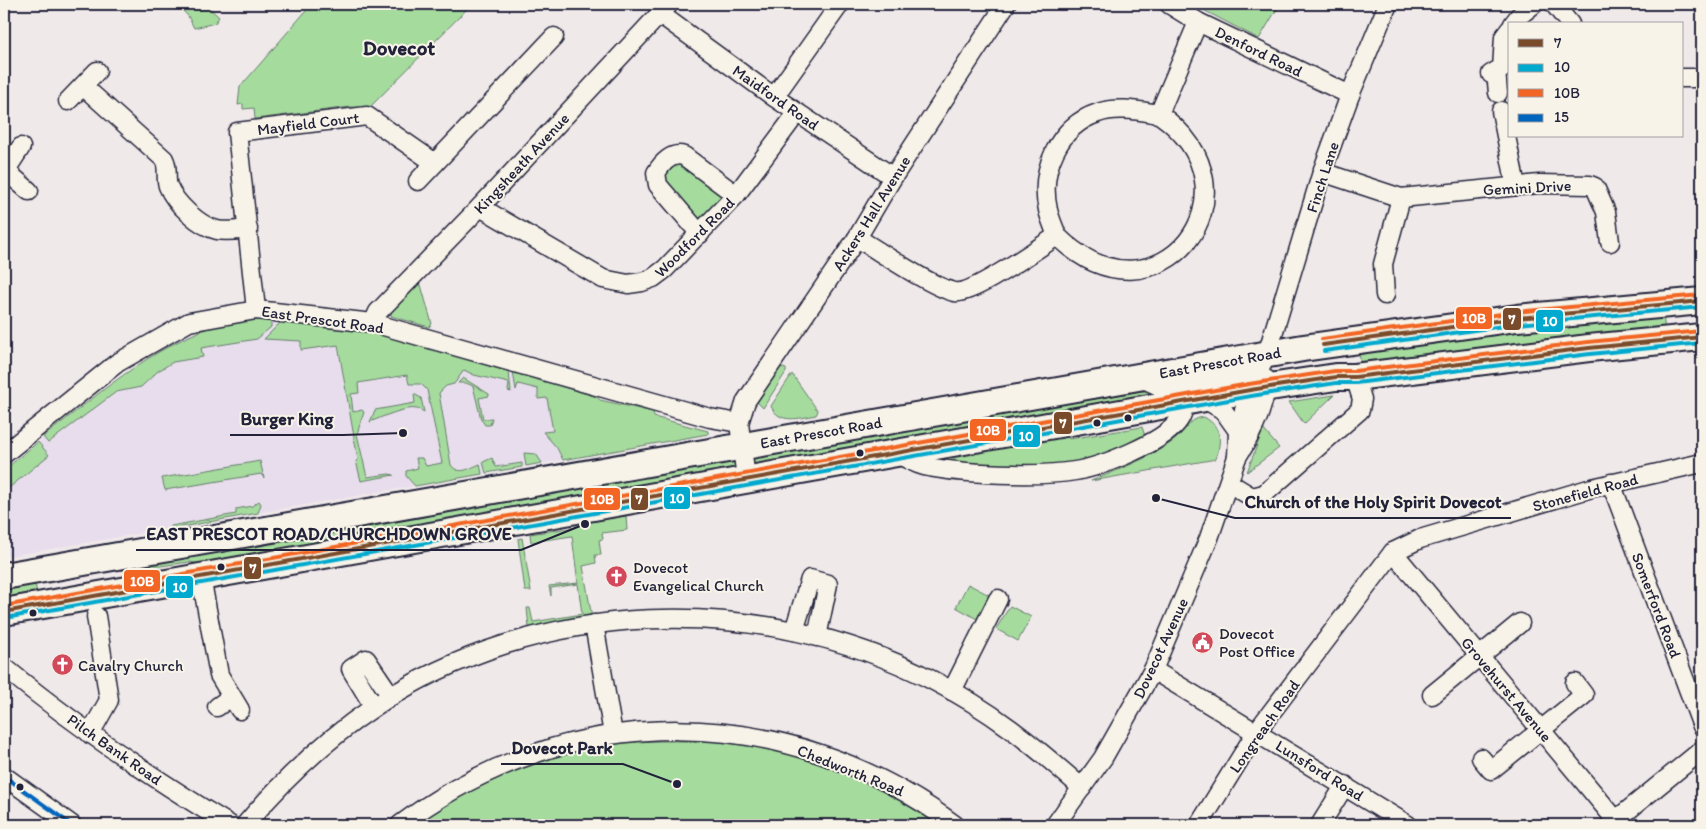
<svg xmlns="http://www.w3.org/2000/svg" width="1706" height="829" font-family="Itim,sans-serif">
<rect width="100%" height="100%" fill="#f0e9ea"/>
<filter id="ink" filterUnits="userSpaceOnUse"><feTurbulence type="fractalNoise" baseFrequency=".02" numOctaves="2"/><feDisplacementMap in="SourceGraphic" scale="10" xChannelSelector="R" yChannelSelector="G"/><feConvolveMatrix kernelMatrix="1 2 1 2 8 2 1 2 1" color-interpolation-filters="sRGB"/></filter>
<g filter="url(#ink)">
<path fill="#e8ddec" d="M 268,319 L 396,340 L 546,386 L 563,460 L 4,557 L 4,470 L 105,389 L 166,346 L 192,333 Z"/>
<g fill="#a6db9e" stroke="#647e6c">
<path d="M 179,4 L 205,4 L 219,17 L 215,23 L 194,28 L 188,16 L 178,6 Z"/>
<path d="M 312,4 L 472,4 L 369,108 L 350,107 L 255,119 L 254,108 L 243,109 L 243,104 L 238,105 L 240,87 Z"/>
<path d="M 1192,4 L 1280,4 L 1259,39 Z"/>
<path d="M 678,160 L 726,193 L 697,223 L 662,181 L 662,173 Z"/>
<path d="M 417,284 L 421,285 L 432,324 L 429,327 L 391,316 L 391,311 Z"/>
<path d="M 1663,314 L 1665,331 L 1361,368 L 1359,351 Z"/>
<path d="M 279,315 L 384,333 L 509,372 L 511,392 L 508,391 L 509,383 L 474,375 L 464,370 L 454,384 L 446,386 L 439,393 L 451,465 C 459,476 470,468 480,464 L 482,474 L 415,486 L 406,476 L 406,471 L 418,468 L 416,458 L 422,458 L 426,466 L 442,463 L 427,390 L 421,384 L 409,384 L 407,375 L 358,383 L 359,393 L 351,394 L 353,412 L 362,410 L 364,412 L 357,434 L 367,477 L 389,474 L 394,475 L 361,481 L 356,461 L 358,460 L 338,345 L 301,350 L 301,341 L 264,339 L 279,324 Z"/>
<path d="M 238,319 L 268,319 L 271,321 L 271,327 L 257,339 L 201,348 L 203,357 L 173,362 L 158,371 L 141,387 L 116,392 L 48,443 L 43,437 C 104,390 162,337 238,319 Z"/>
<path d="M 778,366 L 786,369 L 786,372 L 763,408 L 755,400 Z"/>
<path d="M 513,372 L 597,397 L 600,400 L 653,412 L 654,417 L 708,431 L 708,434 L 563,460 L 557,448 L 543,432 L 553,431 L 547,398 L 538,399 L 538,389 L 518,384 L 516,390 Z"/>
<path d="M 792,374 L 818,411 L 816,415 C 800,418 779,425 771,406 Z"/>
<path d="M 463,378 L 489,394 L 489,396 L 479,398 L 483,419 L 492,418 L 490,425 L 485,425 L 481,419 L 473,386 L 466,383 L 458,383 Z"/>
<path d="M 1142,391 L 1156,392 L 1159,398 L 755,469 L 752,456 Z"/>
<path d="M 414,394 L 421,398 L 424,412 C 422,411 420,409 417,409 C 406,406 380,418 370,422 L 375,410 L 415,403 Z"/>
<path d="M 1334,395 L 1304,424 L 1289,402 Z"/>
<path d="M 1204,417 C 1223,428 1221,440 1216,459 L 1091,481 C 1118,470 1147,459 1172,442 C 1184,434 1188,418 1204,417 Z"/>
<path d="M 1142,427 L 1145,436 L 1128,445 L 1078,465 L 1009,468 L 930,460 L 1068,436 L 1069,439 Z"/>
<path d="M 1263,429 L 1279,448 L 1247,472 Z"/>
<path d="M 38,442 L 49,455 L 4,492 L 4,470 Z"/>
<path d="M 524,453 L 536,454 L 542,463 L 526,466 Z"/>
<path d="M 492,458 L 496,467 L 522,463 L 522,467 L 486,473 L 483,462 Z"/>
<path d="M 735,459 L 737,474 L 210,565 L 189,562 L 125,571 L 117,569 Z"/>
<path d="M 260,461 L 264,478 L 261,474 L 165,490 L 162,478 Z"/>
<path d="M 259,501 L 261,504 L 258,513 L 171,529 L 171,526 L 236,514 L 236,509 L 252,506 Z"/>
<path d="M 626,516 L 627,530 L 602,533 L 603,539 L 599,540 L 601,555 L 595,555 L 596,563 L 583,566 L 592,618 L 529,628 L 527,608 L 530,608 L 533,622 L 582,614 L 578,584 L 551,588 L 551,596 L 549,586 L 578,583 L 572,536 L 531,542 L 530,534 L 576,527 L 576,523 Z"/>
<path d="M 522,538 L 531,591 L 525,591 L 518,539 Z"/>
<path d="M 34,579 L 37,593 L 4,600 L 4,584 Z"/>
<path d="M 968,584 L 989,595 L 977,619 L 956,607 Z"/>
<path d="M 1010,606 L 1031,617 L 1018,641 L 996,629 Z"/>
<path d="M 703,741 C 718,742 734,741 749,744 C 814,755 886,786 938,825 L 417,825 C 468,787 530,758 593,747 C 629,740 667,741 703,741 Z"/>
</g>
<g fill="none" stroke-linecap="round" stroke-linejoin="round">
<defs>
<g id="minor">
<path d="M 1169,4 L 1198,22 L 1350,95"/>
<path d="M 1554,4 L 1570,24"/>
<path d="M 660,14 L 774,97 L 893,177"/>
<path d="M 1513,24 L 1519,16 L 1534,4"/>
<path d="M 1496,71 L 1498,93"/>
<path d="M 1491,74 L 1502,69 L 1504,37 L 1510,29"/>
<path d="M 1682,78 L 1702,78"/>
<path d="M 83,86 L 164,159 C 169,168 165,177 168,186 C 175,203 199,226 217,230 C 227,232 239,230 248,229"/>
<path d="M 774,97 L 840,4"/>
<path d="M 68,101 L 97,71"/>
<path d="M 1501,111 L 1516,186"/>
<path d="M 6,171 L 29,191"/>
<path d="M 1322,172 L 1401,198 L 1539,184 L 1590,185 L 1595,187 L 1606,212 L 1610,242"/>
<path d="M 4,173 L 21,147"/>
<path d="M 418,181 L 435,163"/>
<path d="M 480,207 L 603,279 L 628,284 L 642,282 L 653,278 L 665,269 L 736,195 L 797,113"/>
<path d="M 700,234 L 658,185 L 656,173 C 662,163 672,152 684,156 L 736,195"/>
<path d="M 1057,236 C 1157,335 1270,192 1159,114"/>
<path d="M 857,238 C 881,252 930,286 954,292 C 972,296 1039,247 1057,236 C 1054,227 1050,219 1048,210 C 1039,171 1058,126 1098,113 C 1116,106 1140,111 1159,114 L 1198,22"/>
<path d="M 1385,295 L 1383,264 L 1401,198"/>
<path d="M 256,310 L 237,132 L 367,116 L 435,163 L 554,37"/>
<path d="M 373,323 L 378,312 L 480,207 L 669,4"/>
<path d="M 1146,380 L 1159,386 L 1247,375 L 1256,378 L 1265,385"/>
<path d="M 1204,399 L 1223,410 L 1238,431"/>
<path d="M 739,423 L 746,401 L 857,238 L 893,177 L 1006,4"/>
<path d="M 897,453 C 905,458 914,463 924,466 C 960,474 1039,477 1075,471 C 1101,467 1165,442 1179,420 C 1183,414 1184,408 1185,402"/>
<path d="M 4,454 L 117,363 L 189,322 L 256,310 L 373,323 L 710,418 L 739,423 L 746,479"/>
<path d="M 1237,457 C 1252,434 1266,406 1266,379"/>
<path d="M 1229,483 L 1252,497 L 1264,494 L 1360,410 L 1362,399 L 1355,377"/>
<path d="M 1611,483 L 1702,726"/>
<path d="M 1393,552 L 1620,825"/>
<path d="M 201,577 L 219,675 L 240,710"/>
<path d="M 594,624 L 613,734"/>
<path d="M 794,631 L 810,579 L 828,584 L 817,637"/>
<path d="M 4,667 C 75,726 151,777 230,825"/>
<path d="M 1153,670 L 1408,825"/>
<path d="M 952,691 L 998,599"/>
<path d="M 1432,695 L 1520,623"/>
<path d="M 217,707 L 231,697"/>
<path d="M 374,707 L 351,669 L 366,659 L 391,696"/>
<path d="M 90,734 L 109,700 L 96,616"/>
<path d="M 1481,758 L 1491,770 L 1584,695 L 1575,683"/>
<path d="M 4,776 L 72,825"/>
<path d="M 245,825 C 283,780 325,740 374,707 C 537,598 760,591 932,680 C 991,710 1034,745 1082,788"/>
<path d="M 400,825 C 569,698 785,699 955,825"/>
<path d="M 1055,825 L 1103,758 L 1153,670 L 1209,538 L 1237,457 L 1238,431 L 1250,390 L 1267,354 L 1322,172 L 1350,95 L 1388,4"/>
<path d="M 1199,825 L 1257,731 L 1393,552 L 1420,539 L 1592,488 L 1702,463"/>
<path d="M 1320,825 L 1345,785"/>
<path d="M 1610,825 L 1702,750"/>
</g>
<g id="highway">
<path d="M 4,576 L 1303,348 L 1517,318 L 1702,301"/>
<path d="M 4,612 L 1250,390 L 1336,377 L 1355,377 L 1589,348 L 1702,337"/>
</g>
</defs>
<use href="#minor" stroke="#22223b" stroke-width="21"/>
<use href="#highway" stroke="#22223b" stroke-width="30"/>
<use href="#minor" stroke="#f7f3e8" stroke-width="18"/>
<use href="#highway" stroke="#f7f3e8" stroke-width="26"/>
<defs>
<g id="bus-1">
<path d="M 1323,345 L 1517,318 L 1702,301"/>
<path d="M 4,612 L 1250,390 L 1336,377 L 1355,377 L 1589,348 L 1702,337"/>
</g>
<g id="bus-2">
<path d="M 1324,351 L 1518,324 L 1702,307"/>
<path d="M 5,618 L 1251,396 L 1336,383 L 1356,383 L 1590,354 L 1702,343"/>
</g>
<g id="bus-3">
<path d="M 1322,339 L 1516,312 L 1701,295"/>
<path d="M 4,606 L 1249,384 L 1335,371 L 1355,371 L 1588,342 L 1701,331"/>
</g>
<path id="bus-4" d="M 4,776 L 72,825"/>
</defs>
<use href="#bus-1" stroke="#f7f3e8" stroke-width="8"/>
<use href="#bus-2" stroke="#f7f3e8" stroke-width="8"/>
<use href="#bus-3" stroke="#f7f3e8" stroke-width="8"/>
<use href="#bus-4" stroke="#f7f3e8" stroke-width="8"/>
<use href="#bus-1" stroke="#7a4b2a" stroke-width="4"/>
<use href="#bus-2" stroke="#00a9ce" stroke-width="4"/>
<use href="#bus-3" stroke="#f26522" stroke-width="4"/>
<use href="#bus-4" stroke="#0065bd" stroke-width="4"/>
</g>
</g>
<defs>
<symbol id="church-disc" viewBox="-11 -11 22 22"><circle r="9.5" fill="#d1495b" stroke="#f7f3e8"/><path d="M-1.2-6h2.4v3.5h3.3v2.4h-3.3V6h-2.4V-.1h-3.3v-2.4h3.3Z" fill="#fff"/></symbol>
<symbol id="civic-disc" viewBox="-11 -11 22 22"><circle r="9.5" fill="#d1495b" stroke="#f7f3e8"/><path d="M-.6-6.5H3V-4.5H.6V-3L4-1V1h2V6H-6V1h2V-1L-.6-3ZM-1.2 2.5V6h2.4V2.5Z" fill="#fff"/></symbol>
</defs>
<g fill-rule="evenodd">
<use href="#church-disc" x="604" y="564" width="25" height="25"/>
<use href="#civic-disc" x="1190" y="630" width="25" height="25"/>
<use href="#church-disc" x="50" y="652" width="25" height="25"/>
</g>
<g fill="#22223b" stroke="#f7f3e8" stroke-width="2">
<circle cx="1128" cy="418" r="4.5"/>
<circle cx="1097" cy="423" r="4.5"/>
<circle cx="860" cy="453" r="4.5"/>
<circle cx="221" cy="567" r="4.5"/>
<circle cx="33" cy="613" r="4.5"/>
<circle cx="20" cy="787" r="4.5"/>
</g>
<g text-anchor="middle" stroke-width="4" stroke-linejoin="round" paint-order="stroke">
<g font-size="16" fill="#22223b" stroke="#f7f3e8">
<text transform="translate(1259 51) rotate(26)" y="6">Denford Road</text>
<text transform="translate(776 97) rotate(35)" y="6">Maidford Road</text>
<text transform="translate(308 123) rotate(-7)" y="6">Mayfield Court</text>
<text transform="translate(521 163) rotate(-47)" y="6">Kingsheath Avenue</text>
<text transform="translate(1322 177) rotate(-72)" y="6">Finch Lane</text>
<text transform="translate(1527 187) rotate(-3)" y="6">Gemini Drive</text>
<text transform="translate(871 213) rotate(-58)" y="6">Ackers Hall Avenue</text>
<text transform="translate(694 237) rotate(-45)" y="6">Woodford Road</text>
<text transform="translate(323 319) rotate(8)" y="6">East Prescot Road</text>
<text transform="translate(1220 362) rotate(-10)" y="6">East Prescot Road</text>
<text transform="translate(821 432) rotate(-10)" y="6">East Prescot Road</text>
<text transform="translate(1585 492) rotate(-15)" y="6">Stonefield Road</text>
<text transform="translate(1657 605) rotate(69)" y="6">Somerford Road</text>
<text transform="translate(1160 648) rotate(-65)" y="6">Dovecot Avenue</text>
<text transform="translate(1507 689) rotate(50)" y="6">Grovehurst Avenue</text>
<text transform="translate(1264 726) rotate(-55)" y="6">Longreach Road</text>
<text transform="translate(115 749) rotate(35)" y="6">Pilch Bank Road</text>
<text transform="translate(851 770) rotate(22)" y="6">Chedworth Road</text>
<text transform="translate(1320 770) rotate(32)" y="6">Lunsford Road</text>
</g>
<g font-size="16" fill="#22223b" stroke="#f7f3e8" text-anchor="start">
<text x="633" y="573">Dovecot<tspan x="633" dy="18">Evangelical Church</tspan></text>
<text x="1219" y="639">Dovecot<tspan x="1219" dy="18">Post Office</tspan></text>
<text x="78" y="671">Cavalry Church</text>
</g>
<g font-size="21" font-weight="bold" fill="#22223b" stroke="#f7f3e8">
<text x="399" y="55">Dovecot</text>
</g>
</g>
<path fill="none" stroke="#22223b" stroke-width="2" d="M403 433L343 435H230M1156 498L1235 518H1511M585 524L521 550H136M677 784L623 764H501"/>
<g fill="#22223b" stroke="#f7f3e8" stroke-width="2">
<circle cx="403" cy="433" r="5"/>
<circle cx="1156" cy="498" r="5"/>
<circle cx="585" cy="524" r="5"/>
<circle cx="677" cy="784" r="5"/>
</g>
<g font-size="18" text-anchor="middle" font-weight="bold" fill="#22223b" stroke="#f7f3e8" stroke-width="4" stroke-linejoin="round" paint-order="stroke">
<text x="287" y="425">Burger King</text>
<text x="1373" y="508">Church of the Holy Spirit Dovecot</text>
<text x="329" y="540">EAST PRESCOT ROAD/CHURCHDOWN GROVE</text>
<text x="562" y="754">Dovecot Park</text>
</g>
<g stroke="#f7f3e8" stroke-width="2">
<rect x="1455" y="306" width="38" height="24" rx="5" fill="#f26522"/>
<rect x="1502" y="307" width="20" height="24" rx="5" fill="#7a4b2a"/>
<rect x="1535" y="309" width="29" height="24" rx="5" fill="#00a9ce"/>
<rect x="1053" y="411" width="20" height="24" rx="5" fill="#7a4b2a"/>
<rect x="969" y="418" width="38" height="24" rx="5" fill="#f26522"/>
<rect x="1012" y="424" width="29" height="24" rx="5" fill="#00a9ce"/>
<rect x="663" y="486" width="28" height="24" rx="5" fill="#00a9ce"/>
<rect x="630" y="487" width="19" height="24" rx="5" fill="#7a4b2a"/>
<rect x="583" y="487" width="38" height="24" rx="5" fill="#f26522"/>
<rect x="243" y="556" width="19" height="24" rx="5" fill="#7a4b2a"/>
<rect x="123" y="569" width="38" height="24" rx="5" fill="#f26522"/>
<rect x="165" y="575" width="29" height="24" rx="5" fill="#00a9ce"/>
</g>
<g font-size="14" text-anchor="middle" font-weight="bold" fill="#fff">
<text x="1474" y="323">10B</text>
<text x="1512" y="324">7</text>
<text x="1550" y="326">10</text>
<text x="1063" y="428">7</text>
<text x="988" y="435">10B</text>
<text x="1026" y="441">10</text>
<text x="677" y="503">10</text>
<text x="639" y="504">7</text>
<text x="602" y="504">10B</text>
<text x="253" y="573">7</text>
<text x="142" y="586">10B</text>
<text x="180" y="592">10</text>
</g>
<rect width="1706" height="829" fill="none" stroke="#f7f3e8" stroke-width="20"/>
<rect x="10" y="10" width="1686" height="809" fill="none" stroke="#22223b" stroke-width="2" filter="url(#ink)"/>
<rect x="1508" y="22" width="175" height="115" fill="#f7f3e8" stroke="#a29fa3"/>
<rect x="1518" y="39" width="25" height="8" fill="#7a4b2a" stroke="#a29fa3"/>
<text x="1554" y="48" font-size="15" fill="#22223b">7</text>
<rect x="1518" y="64" width="25" height="8" fill="#00a9ce" stroke="#a29fa3"/>
<text x="1554" y="72" font-size="15" fill="#22223b">10</text>
<rect x="1518" y="89" width="25" height="8" fill="#f26522" stroke="#a29fa3"/>
<text x="1554" y="98" font-size="15" fill="#22223b">10B</text>
<rect x="1518" y="114" width="25" height="8" fill="#0065bd" stroke="#a29fa3"/>
<text x="1554" y="122" font-size="15" fill="#22223b">15</text>
</svg>
